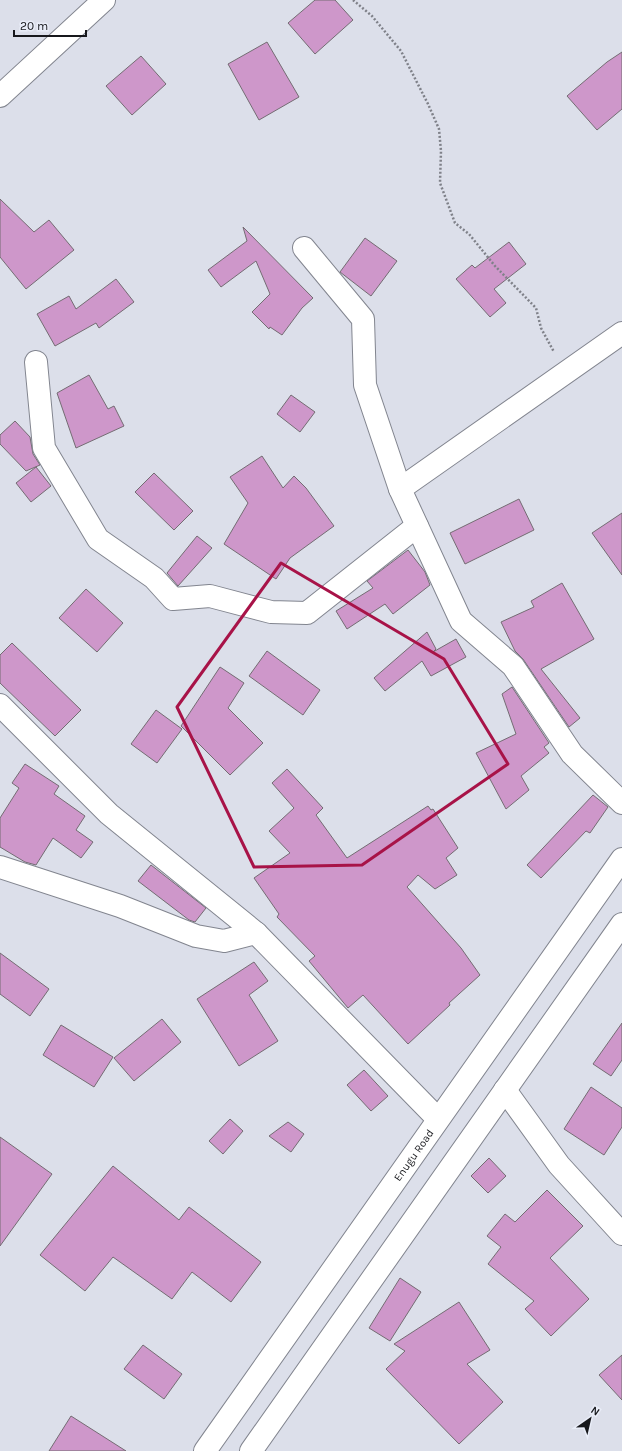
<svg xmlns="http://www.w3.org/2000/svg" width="622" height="1451" font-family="Karla,sans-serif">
<rect width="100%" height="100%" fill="#dcdfea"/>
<g fill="#ce97ca" stroke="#746c73">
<path d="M 315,0 L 335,0 L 353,20 L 315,54 L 288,23 Z"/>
<path d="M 267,42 L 299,97 L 259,120 L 228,64 Z"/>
<path d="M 622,52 L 622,109 L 597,130 L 567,96 L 607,62 Z"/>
<path d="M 141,56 L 166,84 L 132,115 L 106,86 Z"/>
<path d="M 0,199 L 34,232 L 49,220 L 74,250 L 26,289 L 0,257 Z"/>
<path d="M 243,227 L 313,298 L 302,308 L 282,335 L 270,327 L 269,329 L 252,312 L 270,294 L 256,261 L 221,287 L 208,270 L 247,241 Z"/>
<path d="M 365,238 L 397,261 L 371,296 L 340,272 Z"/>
<path d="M 509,242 L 526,264 L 494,289 L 506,303 L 490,317 L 456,279 L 472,265 L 475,268 Z"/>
<path d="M 116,279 L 134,302 L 99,328 L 96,323 L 55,346 L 37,314 L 69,296 L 76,309 Z"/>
<path d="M 89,375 L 108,409 L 114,406 L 124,426 L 76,448 L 57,393 Z"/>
<path d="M 291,395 L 315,412 L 300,432 L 277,414 Z"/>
<path d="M 15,421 L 30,437 L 33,454 L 40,465 L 26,471 L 0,444 L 0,435 Z"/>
<path d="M 262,456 L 283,488 L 294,476 L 306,488 L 334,526 L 290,558 L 276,579 L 224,544 L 248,503 L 230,477 Z"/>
<path d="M 36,467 L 51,486 L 31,502 L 16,483 Z"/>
<path d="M 154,473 L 193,511 L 174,530 L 135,492 Z"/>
<path d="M 519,499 L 534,530 L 465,564 L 450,533 Z"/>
<path d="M 622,513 L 622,575 L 592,533 Z"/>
<path d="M 197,536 L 212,548 L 178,586 L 167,573 Z"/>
<path d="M 408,550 L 425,572 L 430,585 L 393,614 L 385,604 L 347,629 L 336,611 L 373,588 L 367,581 Z"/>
<path d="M 562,583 L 594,639 L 541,669 L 580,718 L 569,727 L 523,659 L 515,651 L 501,622 L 534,607 L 531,601 Z"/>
<path d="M 86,589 L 123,623 L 97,652 L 59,618 Z"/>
<path d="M 427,632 L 436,649 L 433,652 L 456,639 L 466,657 L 431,676 L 422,661 L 385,691 L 374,678 Z"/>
<path d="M 12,643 L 81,710 L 55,736 L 0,683 L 0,655 Z"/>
<path d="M 267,651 L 320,690 L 303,715 L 249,676 Z"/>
<path d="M 220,667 L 244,683 L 228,708 L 263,743 L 230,775 L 181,726 Z"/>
<path d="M 512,687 L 549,743 L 544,747 L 549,753 L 521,776 L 529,790 L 506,809 L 476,753 L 516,734 L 502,694 Z"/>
<path d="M 156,710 L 182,729 L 157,763 L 131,744 Z"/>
<path d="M 25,764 L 59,786 L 54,794 L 85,816 L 76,830 L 93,842 L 81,858 L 53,838 L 36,865 L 25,862 L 0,847 L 0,818 L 19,788 L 12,783 Z"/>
<path d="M 287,769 L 323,808 L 316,815 L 347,858 L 428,806 L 431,810 L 433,809 L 458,848 L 446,858 L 457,875 L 435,889 L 418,875 L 407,887 L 461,948 L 480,975 L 449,1003 L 450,1005 L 408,1044 L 363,995 L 348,1008 L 309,961 L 315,956 L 277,917 L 279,914 L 254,878 L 290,853 L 269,831 L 294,808 L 272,783 Z"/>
<path d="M 593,795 L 608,807 L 590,833 L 586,831 L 541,878 L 527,865 Z"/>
<path d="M 151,865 L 206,908 L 195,922 L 189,920 L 138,881 Z"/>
<path d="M 0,953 L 49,989 L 30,1016 L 0,994 Z"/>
<path d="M 254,962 L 268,981 L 249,995 L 278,1041 L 239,1066 L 197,999 Z"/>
<path d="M 162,1019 L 181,1042 L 134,1081 L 114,1058 Z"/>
<path d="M 622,1023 L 622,1060 L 611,1076 L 593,1064 Z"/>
<path d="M 61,1025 L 113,1057 L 94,1087 L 43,1055 Z"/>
<path d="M 364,1070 L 388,1096 L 371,1111 L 347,1085 Z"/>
<path d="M 591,1087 L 622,1108 L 622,1127 L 604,1155 L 564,1129 Z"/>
<path d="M 230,1119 L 243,1131 L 223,1154 L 209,1141 Z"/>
<path d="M 288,1122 L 304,1134 L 291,1152 L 269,1136 Z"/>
<path d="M 0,1137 L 52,1174 L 0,1246 Z"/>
<path d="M 489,1158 L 506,1176 L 488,1193 L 471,1176 Z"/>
<path d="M 113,1166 L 179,1220 L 189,1207 L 261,1262 L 231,1302 L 192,1272 L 172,1299 L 113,1257 L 85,1291 L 40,1255 Z"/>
<path d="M 547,1190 L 583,1226 L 550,1258 L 589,1299 L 551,1336 L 525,1309 L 534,1301 L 488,1264 L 501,1247 L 487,1236 L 505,1214 L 515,1222 Z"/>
<path d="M 400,1278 L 421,1292 L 390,1341 L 369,1328 Z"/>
<path d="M 459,1302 L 490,1350 L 467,1364 L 503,1402 L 459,1444 L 386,1369 L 405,1351 L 394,1344 Z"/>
<path d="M 143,1345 L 182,1374 L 164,1399 L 124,1369 Z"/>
<path d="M 622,1355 L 622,1400 L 599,1375 Z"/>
<path d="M 71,1416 L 126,1451 L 49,1451 Z"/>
</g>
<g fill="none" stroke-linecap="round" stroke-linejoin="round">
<defs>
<g id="street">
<path d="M 0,96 L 104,0"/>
<path d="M 304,248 L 363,319 L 365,385 L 400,489"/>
<path d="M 622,333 L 400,489 L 461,621 L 513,666 L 572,754 L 622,803"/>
<path d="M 36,362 L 44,448 L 98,539 L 154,578 L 173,599 L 210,596 L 271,612 L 307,613 L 417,526"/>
<path d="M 0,705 L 109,814 L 256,933 L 438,1119"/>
<path d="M 0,867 L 120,906 L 196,936 L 224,941 L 256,933"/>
<path d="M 505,1090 L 559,1165 L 622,1234"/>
</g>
<g id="primary">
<path id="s1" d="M 205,1451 L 622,859"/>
<path d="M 251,1451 L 622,924"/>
</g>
</defs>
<use href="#street" stroke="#82858f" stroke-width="24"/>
<use href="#primary" stroke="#82858f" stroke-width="24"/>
<path stroke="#7f8189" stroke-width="2.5" stroke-dasharray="2 2" stroke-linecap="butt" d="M 353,0 L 372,16 L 401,51 L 428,104 L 439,129 L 441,151 L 440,183 L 455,223 L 469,234 L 495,266 L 536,308 L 541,328 L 554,352"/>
<use href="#street" stroke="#fff" stroke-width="22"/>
<use href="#primary" stroke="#fff" stroke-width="22"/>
</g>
<path fill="none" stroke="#a81348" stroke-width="3" stroke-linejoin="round" d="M 281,563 L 444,659 L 508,764 L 362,865 L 254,867 L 177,707 Z"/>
<g text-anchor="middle" stroke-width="3" stroke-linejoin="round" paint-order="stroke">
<g font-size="11" fill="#17181c" stroke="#e9edf8">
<text dy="4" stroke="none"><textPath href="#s1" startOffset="362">Enugu Road</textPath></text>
</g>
</g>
<g transform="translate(590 1419) rotate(34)" stroke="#e9edf8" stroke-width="3" paint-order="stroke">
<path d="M0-3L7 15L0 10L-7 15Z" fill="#17181c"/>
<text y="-6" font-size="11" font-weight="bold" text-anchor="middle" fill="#17181c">N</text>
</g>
<path d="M14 30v6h72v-6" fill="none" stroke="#17181c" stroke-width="2"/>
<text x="20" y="30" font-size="12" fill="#17181c" stroke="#e9edf8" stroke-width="3" paint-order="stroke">20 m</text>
</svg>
